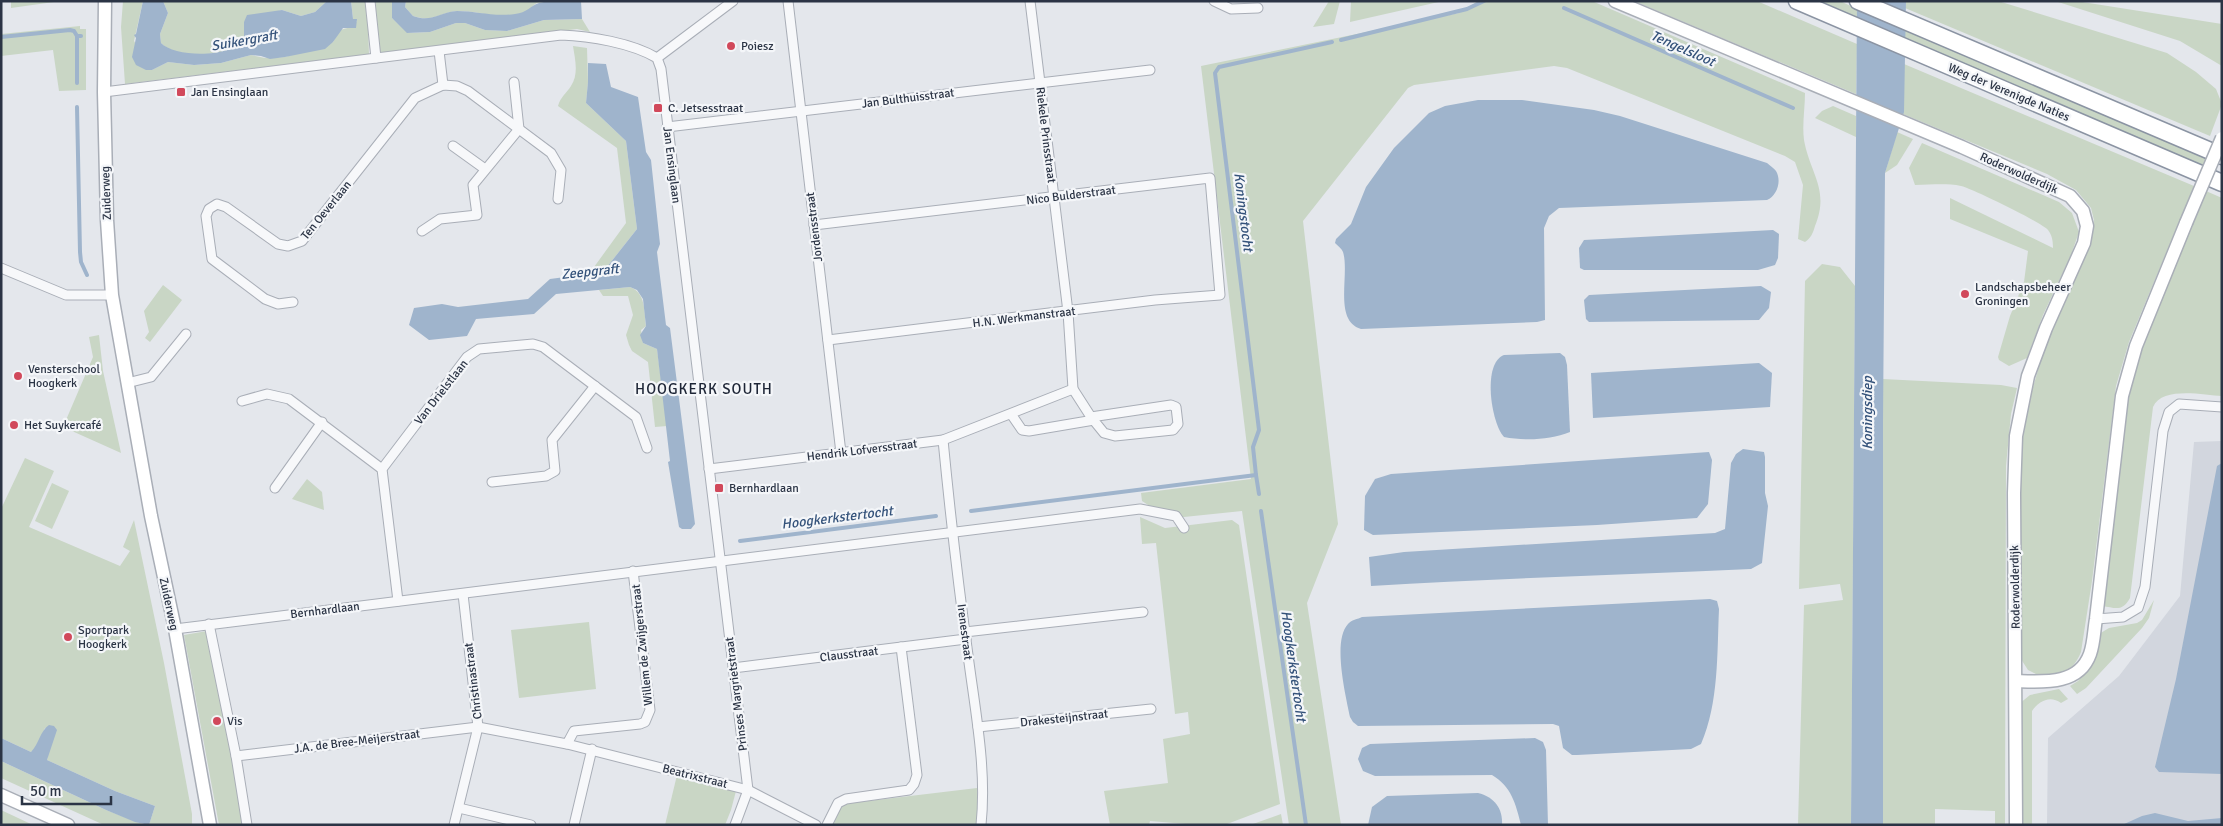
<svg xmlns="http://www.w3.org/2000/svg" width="2223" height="826" font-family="Signika,sans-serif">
<rect width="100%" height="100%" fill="#e4e7ec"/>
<path fill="#d2d6de" d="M 2222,441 L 2222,825 L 2047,825 L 2048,738 L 2119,676 L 2180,596 L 2194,442 Z"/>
<g fill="#c9d6c5">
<path d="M 11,1 L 61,1 L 11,8 Z"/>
<path d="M 123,1 L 143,1 L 134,41 L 152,70 L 168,62 L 194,65 L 221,63 L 251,55 L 265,58 L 285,57 L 333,42 L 340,30 L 351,27 L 357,21 L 353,19 L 351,1 L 367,1 L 369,54 L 125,84 L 121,27 Z"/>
<path d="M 163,1 L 327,1 L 315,12 L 301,16 L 282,10 L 244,22 L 245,31 L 242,43 C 224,56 178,61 161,43 L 160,34 L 168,13 Z"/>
<path d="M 375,1 L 392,1 L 392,18 L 408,33 L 430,32 L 456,23 L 465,23 L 485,30 L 507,31 L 544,20 L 582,19 L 590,32 L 577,29 L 380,53 Z"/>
<path d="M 406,1 L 553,1 C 548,2 541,2 537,3 C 532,5 530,11 525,13 C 503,21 480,11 458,11 C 439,12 434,23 413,16 L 405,7 Z"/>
<path d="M 1329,1 L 1340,1 L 1334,24 L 1313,27 Z"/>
<path d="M 1351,1 L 1443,1 L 1350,22 Z"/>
<path d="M 1478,1 L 1592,1 L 1805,93 C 1805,108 1802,125 1804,140 C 1810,174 1830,189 1815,226 C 1813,233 1811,238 1805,242 L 1798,239 L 1803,185 L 1795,162 L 1785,156 L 1567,68 L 1554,66 L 1414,85 L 1408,88 L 1303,221 L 1338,524 L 1307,603 L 1341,825 L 1289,825 L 1242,511 L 1184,517 L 1165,516 L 1142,501 L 1141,493 L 1251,479 L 1201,66 L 1459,13 Z"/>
<path d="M 1634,1 L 1757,1 L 1857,44 L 1856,94 Z"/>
<path d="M 1814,1 L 1840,1 L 1857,9 L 1857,20 Z"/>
<path d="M 1906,1 L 1998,1 L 2167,53 L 2196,72 L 2216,89 L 2222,104 L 2210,136 L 1905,8 Z"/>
<path d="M 2055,1 L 2076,1 L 2222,24 L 2222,66 L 2180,41 Z"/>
<path d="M 80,26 L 80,29 L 86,29 L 86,90 L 59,91 L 53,50 L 1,56 L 1,34 Z"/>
<path d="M 1905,29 L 2206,158 L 2202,167 L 1905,41 Z"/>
<path d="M 573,46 L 587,48 L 588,82 L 586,103 L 626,141 L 637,229 L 603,272 L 589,274 L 626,223 L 617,148 L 558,106 C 561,96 566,94 571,86 C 579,74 575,59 573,46 Z"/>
<path d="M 1904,64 L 2194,186 L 2129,342 L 2116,386 L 2092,581 L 2081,652 C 2073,672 2063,672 2044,678 L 2028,670 L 2019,656 L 2020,474 L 2025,414 L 2047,340 L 2092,237 L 2094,220 L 2091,208 L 2076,190 L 2047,174 L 1903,114 Z"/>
<path d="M 1833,106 L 1856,116 L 1856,137 L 1815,118 L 1822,111 Z"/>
<path d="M 1897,132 L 1913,139 L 1897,165 L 1885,173 Z"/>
<path d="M 1922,143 L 2059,202 L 2072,213 L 2079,232 L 2071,255 L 2043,315 L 2027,358 L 2009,366 L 1999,360 L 1998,357 L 2010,316 L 2024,282 L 2028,251 L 1950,219 L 1950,198 L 2053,248 C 2053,241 2052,235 2048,230 C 2041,222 1973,189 1961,186 C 1946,183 1930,185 1915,185 L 1909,168 Z"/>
<path d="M 2206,191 L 2222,198 L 2222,396 C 2203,395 2162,386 2153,407 L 2130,598 C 2122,612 2116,608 2102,606 L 2129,388 L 2142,347 Z"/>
<path d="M 1822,264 L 1840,267 L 1855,286 L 1851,825 L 1798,825 L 1804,605 L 1843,600 L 1840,584 L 1799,589 L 1805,281 Z"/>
<path d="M 163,285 L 182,300 L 150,342 L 145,338 L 149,332 L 144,311 Z"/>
<path d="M 630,287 C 646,293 644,311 646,326 L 641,330 L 643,343 L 657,349 L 667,426 L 655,427 L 648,362 L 632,351 L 629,345 L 626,335 L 633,315 L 628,296 L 603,296 L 599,290 Z"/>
<path d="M 99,335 L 103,371 L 121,453 L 63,427 L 93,357 L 89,337 Z"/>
<path d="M 1883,379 L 2001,385 L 2017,388 L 2011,414 L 2006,466 L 2005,825 L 1995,825 L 1995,811 L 1935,809 L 1935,825 L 1883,825 Z"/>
<path d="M 25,458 L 54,471 L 29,527 L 120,566 L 130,551 L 123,547 L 134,520 L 164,663 L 192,814 L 192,825 L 149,825 L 155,806 L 115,791 L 47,760 L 54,726 L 52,726 L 45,728 L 37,747 L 31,752 L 1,738 L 1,509 Z"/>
<path d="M 307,479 L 322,492 L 324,510 L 292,499 Z"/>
<path d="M 52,483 L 69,491 L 52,529 L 35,521 Z"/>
<path d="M 1140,517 L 1165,528 L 1232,520 L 1239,525 L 1280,804 L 1227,824 L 1198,825 L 1150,821 L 1149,825 L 1110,825 L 1104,791 L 1168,783 L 1163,739 L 1190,734 L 1188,712 L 1175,714 L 1156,543 L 1142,544 Z"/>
<path d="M 2154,600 L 2149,618 L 2142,628 L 2086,688 L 2077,694 L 2070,686 L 2078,681 L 2085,673 L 2099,634 L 2109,628 L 2137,623 L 2142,620 Z"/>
<path d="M 589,622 L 596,689 L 519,698 L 511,630 Z"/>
<path d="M 207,631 L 236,781 L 242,825 L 219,825 L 184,635 Z"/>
<path d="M 2059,689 L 2068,699 L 2061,703 C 2050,695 2039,701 2032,711 L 2032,825 L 2019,825 L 2019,704 L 2030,695 Z"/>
<path d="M 1,761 L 106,810 L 145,825 L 104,825 L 1,778 Z"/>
<path d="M 677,775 L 736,791 L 731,810 L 725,825 L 665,825 Z"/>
<path d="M 977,788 L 979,808 L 976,825 L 833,825 L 843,804 Z"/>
<path d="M 1,810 L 33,825 L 1,825 Z"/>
<path d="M 1281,814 L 1283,825 L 1251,825 L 1253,824 Z"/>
</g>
<g fill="#9fb4cc">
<path d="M 143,1 L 163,1 L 168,13 L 160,34 L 161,43 C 175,58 235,58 244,38 L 244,22 L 247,15 L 282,10 L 301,16 L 315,12 L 327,1 L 351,1 L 353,19 L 357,19 L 356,28 L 343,28 L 333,42 L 325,49 L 285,57 L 270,59 L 261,56 L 251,55 L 221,63 L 194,65 L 168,62 L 152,70 L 146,70 L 136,65 L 132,57 L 136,38 L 134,35 L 136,34 Z"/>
<path d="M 392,1 L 406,1 L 405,7 L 413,16 C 432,23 439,12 457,11 C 477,11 493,17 515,14 C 527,13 530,6 539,3 C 552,0 568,1 581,1 L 582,19 L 544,20 L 507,31 L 485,30 L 465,23 L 456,23 L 430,32 L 407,33 L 392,18 Z"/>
<path d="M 1857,1 L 1906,1 L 1904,112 L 1885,173 L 1883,422 L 1883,825 L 1851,825 Z"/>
<path d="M 588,63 L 606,64 L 611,87 L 638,97 L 646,152 L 651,160 L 660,244 L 657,252 L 666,325 L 670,328 L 695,524 L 691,529 L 682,529 L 679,527 L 668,462 L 670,461 L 657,349 L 643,343 L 640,335 L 646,326 L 643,299 L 637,290 L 630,287 L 556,294 L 534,314 L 476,319 L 467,336 L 429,340 L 409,325 L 414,308 L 442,304 L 458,307 L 528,299 L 550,279 L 603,272 L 637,229 L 626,141 L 586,103 L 588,82 Z"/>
<path d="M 1478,100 L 1522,100 L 1594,110 L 1620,116 L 1767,163 C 1770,166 1774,168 1776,171 C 1782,181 1777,196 1767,200 L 1559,208 L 1549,216 L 1544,228 L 1545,320 L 1537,322 L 1361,329 C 1333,321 1350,274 1343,252 C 1342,249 1338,246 1335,243 L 1336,239 L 1351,224 L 1366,187 L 1394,148 L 1429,113 L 1445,106 Z"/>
<path d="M 1773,230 L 1779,234 L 1778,258 L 1775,265 L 1758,270 L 1584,270 L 1580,268 L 1579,248 L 1584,240 Z"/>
<path d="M 1761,286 L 1771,292 L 1769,308 L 1759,320 L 1589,322 L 1586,319 L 1584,300 L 1589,295 Z"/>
<path d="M 1560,353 L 1565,357 L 1567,365 L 1570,432 C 1550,440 1525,441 1504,437 C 1491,423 1482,363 1504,355 Z"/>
<path d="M 1759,363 L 1772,373 L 1770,407 L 1593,418 L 1591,373 Z"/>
<path d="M 1743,449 L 1764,452 L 1765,457 L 1765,493 L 1768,506 L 1762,563 L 1751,569 C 1625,575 1498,578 1371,586 L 1369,557 L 1404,552 L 1715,533 L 1725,529 L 1731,463 L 1736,454 Z"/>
<path d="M 1709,452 L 1712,460 L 1708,504 L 1697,518 L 1597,525 L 1373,535 L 1364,530 L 1365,496 L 1375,479 L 1391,474 Z"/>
<path d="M 2222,463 L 2222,774 L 2159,772 L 2155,767 L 2176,679 L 2217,466 Z"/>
<path d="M 1710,599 L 1717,601 L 1719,609 C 1717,653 1719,703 1701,744 L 1691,749 L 1577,755 L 1572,755 L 1563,748 L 1559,726 L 1553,724 L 1358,726 L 1353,722 L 1350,717 C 1346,696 1332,641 1348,624 C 1351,620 1358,619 1362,617 Z"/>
<path d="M 49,725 L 54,726 L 57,730 L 47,760 L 115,791 L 155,806 L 149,825 L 135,822 L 106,810 L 1,761 L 1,738 L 31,752 C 39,744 40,731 49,725 Z"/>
<path d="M 1535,738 L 1543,742 L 1546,750 L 1548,825 L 1521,825 C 1516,804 1511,786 1492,775 L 1375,776 L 1363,771 L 1358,759 L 1362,748 L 1370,744 Z"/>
<path d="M 1478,793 C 1494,797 1503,808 1502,825 L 1368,825 L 1372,807 L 1387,796 Z"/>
<path d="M 2155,813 L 2188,821 L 2222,818 L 2222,825 L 2122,825 L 2142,816 Z"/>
</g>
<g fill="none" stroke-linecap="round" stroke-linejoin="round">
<g stroke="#9fb4cc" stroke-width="4">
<path d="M 1564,8 L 1793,108"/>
<path d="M 77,36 L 77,83"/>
<path d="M 1,37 L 70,30 L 74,31 L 77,36 L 81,36"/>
<path d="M 1341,40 L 1467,9 L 1484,1"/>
<path d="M 77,107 L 80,252 L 81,262 L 87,275"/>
<path d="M 1256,475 L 1253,447 L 1259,430 L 1215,73 L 1219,67 L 1332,42"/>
<path d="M 971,511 L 1256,475 L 1259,494"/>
<path d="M 1261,511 L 1306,825"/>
<path d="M 740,541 L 936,516"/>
</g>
<defs>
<g id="street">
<path d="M 370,1 L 376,58"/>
<path d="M 788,1 L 841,453"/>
<path d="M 1030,1 L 1068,312 L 1073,389 L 1091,417 L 1171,405 L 1176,407 L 1178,424 L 1173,430 L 1115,436 L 1104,433 L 1091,417"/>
<path d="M 1214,1 L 1231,9 L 1258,8"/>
<path d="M 439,51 L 443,85"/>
<path d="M 657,58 L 733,1"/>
<path d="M 104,92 L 561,35 C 590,36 632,43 657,58 L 661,69 L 748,790 L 735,825"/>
<path d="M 667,127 L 1150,70"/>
<path d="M 453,146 L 485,169"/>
<path d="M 814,225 L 1210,178 L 1220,295 L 1155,300 L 828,340"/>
<path d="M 422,231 L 440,219 L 477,215 L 473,185 L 519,129 L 514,82"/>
<path d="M 1,268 L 66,295 L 112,295"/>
<path d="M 293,302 L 278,304 L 265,299 L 212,259 L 206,216 L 209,209 L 217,204 L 226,207 L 278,244 L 288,246 L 302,241 L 415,98 L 443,85 L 457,86 L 468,91 L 551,153 L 561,170 L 558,199"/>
<path d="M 127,383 L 151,377 L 186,334"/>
<path d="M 242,401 L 267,394 L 289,399 L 382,469"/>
<path d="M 1011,414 L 1022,430 L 1029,431 L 1094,420"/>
<path d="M 943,440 C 950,512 958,583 968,655 C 975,710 987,769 981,825"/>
<path d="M 709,469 L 943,440 L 1073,389"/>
<path d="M 492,482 L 546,476 L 555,471 L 552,440 L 595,386"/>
<path d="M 275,488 L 322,422"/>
<path d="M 398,601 L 382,469 L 467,357 L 479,349 L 533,344 L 543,347 L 636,417 L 647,448"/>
<path d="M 2096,619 L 2123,617 L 2138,608 L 2145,587 L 2163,431 L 2169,412 L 2179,404 L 2222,407"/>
<path d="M 209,624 L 236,756 L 247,825"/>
<path d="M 175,629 L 1140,509 L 1176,516 L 1184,528"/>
<path d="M 965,632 L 1143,612"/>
<path d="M 733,668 L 966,639"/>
<path d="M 978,727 L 1151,709"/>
<path d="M 567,744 L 748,790 L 816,825"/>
<path d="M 236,756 L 478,727 L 567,744 L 574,731 L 640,724 L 645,722 L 650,710 L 633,571"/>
<path d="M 459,808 L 531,825"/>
<path d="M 454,825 L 478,727 L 463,594"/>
<path d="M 574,825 L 592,749"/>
<path d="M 827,825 L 838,803 L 846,799 L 909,790 L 914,784 L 917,775 L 901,647"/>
</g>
<g id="secondary">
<path d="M 105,1 L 104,92 L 107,220 L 112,295 L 151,516 L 175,629 L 210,825"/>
<path d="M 1615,1 L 1962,147 L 2070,196 L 2083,211 L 2087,226 L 2084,243 L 2046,328 L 2028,376 L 2016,436 L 2014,493 L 2016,825"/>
<path d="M 2017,681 C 2044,682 2079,685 2090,654 C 2094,643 2094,630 2096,619 L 2122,396 L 2136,346 L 2186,223"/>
<path d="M 1,795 L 68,825"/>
</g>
<g id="highway">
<path d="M 1797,1 L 2222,183"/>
<path d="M 1858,1 L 2222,156"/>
</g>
</defs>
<use href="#street" stroke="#a9aeb7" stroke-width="11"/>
<use href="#secondary" stroke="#a9aeb7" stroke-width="15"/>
<use href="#highway" stroke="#8b94a3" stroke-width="19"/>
<use href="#street" stroke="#f7f8fa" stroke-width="9"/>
<use href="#secondary" stroke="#fff" stroke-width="12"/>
<use href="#highway" stroke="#fff" stroke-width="16"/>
<defs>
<path id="secondary-bridge" d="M 2186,223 L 2222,138"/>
</defs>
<use href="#secondary-bridge" stroke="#a9aeb7" stroke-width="15" stroke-linecap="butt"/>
<use href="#secondary-bridge" stroke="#fff" stroke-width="12"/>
</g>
<g fill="#d1495b" stroke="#f4f6f9" stroke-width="2">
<circle cx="731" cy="46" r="5"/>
<rect x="176" y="87" width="10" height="10" rx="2.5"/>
<rect x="653" y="103" width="10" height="10" rx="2.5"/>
<circle cx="1965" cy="294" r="5"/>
<circle cx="18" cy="376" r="5"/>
<circle cx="14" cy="425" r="5"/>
<rect x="714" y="483" width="10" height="10" rx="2.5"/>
<circle cx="68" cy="637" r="5"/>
<circle cx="217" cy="721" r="5"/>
</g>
<g text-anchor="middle" stroke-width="4.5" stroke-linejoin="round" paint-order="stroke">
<g font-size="12" fill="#2b3445" stroke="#f4f6f9" text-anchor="start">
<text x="741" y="50">Poiesz</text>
<text x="191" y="96">Jan Ensinglaan</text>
<text x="668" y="112">C. Jetsesstraat</text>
<text x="1975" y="291">Landschapsbeheer<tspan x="1975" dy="14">Groningen</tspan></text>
<text x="28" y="373">Vensterschool<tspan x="28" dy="14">Hoogkerk</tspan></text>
<text x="24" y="429">Het Suykercafé</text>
<text x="729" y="492">Bernhardlaan</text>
<text x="78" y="634">Sportpark<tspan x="78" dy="14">Hoogkerk</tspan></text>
<text x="227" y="725">Vis</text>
</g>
<g font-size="12" fill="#2b3445" stroke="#f4f6f9">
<text transform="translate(2009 92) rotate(23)" y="4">Weg der Verenigde Naties</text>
<text transform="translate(908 98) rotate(-7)" y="4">Jan Bulthuisstraat</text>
<text transform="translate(1046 135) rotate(83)" y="4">Riekele Prinsstraat</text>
<text transform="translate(672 165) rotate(83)" y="4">Jan Ensinglaan</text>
<text transform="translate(2019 173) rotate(24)" y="4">Roderwolderdijk</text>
<text transform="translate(106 193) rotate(-92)" y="4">Zuiderweg</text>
<text transform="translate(1071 195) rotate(-7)" y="4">Nico Bulderstraat</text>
<text transform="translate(326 210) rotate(-51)" y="4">Ten Oeverlaan</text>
<text transform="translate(814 227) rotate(-97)" y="4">Jordensstraat</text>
<text transform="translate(1024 317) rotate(-7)" y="4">H.N. Werkmanstraat</text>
<text transform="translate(441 392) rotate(-52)" y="4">Van Drielstlaan</text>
<text transform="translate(862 450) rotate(-7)" y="4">Hendrik Lofversstraat</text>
<text transform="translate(2015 587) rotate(-91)" y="4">Roderwolderdijk</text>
<text transform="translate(169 604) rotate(78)" y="4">Zuiderweg</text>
<text transform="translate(325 610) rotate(-7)" y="4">Bernhardlaan</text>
<text transform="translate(965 632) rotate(83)" y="4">Irenestraat</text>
<text transform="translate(642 645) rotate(-96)" y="4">Willem de Zwijgerstraat</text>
<text transform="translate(849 654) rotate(-7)" y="4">Clausstraat</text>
<text transform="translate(473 681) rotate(-97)" y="4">Christinastraat</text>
<text transform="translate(736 694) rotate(-97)" y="4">Prinses Margrietstraat</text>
<text transform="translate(1064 718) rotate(-6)" y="4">Drakesteijnstraat</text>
<text transform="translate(357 741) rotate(-7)" y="4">J.A. de Bree-Meijerstraat</text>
<text transform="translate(695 776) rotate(14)" y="4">Beatrixstraat</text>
</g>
<g font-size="14" font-style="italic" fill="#34527a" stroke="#f4f6f9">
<text transform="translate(244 40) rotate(-10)" y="5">Suikergraft</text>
<text transform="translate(1683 48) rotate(24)" y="5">Tengelsloot</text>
<text transform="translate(1244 212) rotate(83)" y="5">Koningstocht</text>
<text transform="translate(590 271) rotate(-6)" y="5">Zeepgraft</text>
<text transform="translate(1867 413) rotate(-90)" y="5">Koningsdiep</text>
<text transform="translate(837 517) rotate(-7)" y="5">Hoogkerkstertocht</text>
<text transform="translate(1294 666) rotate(82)" y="5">Hoogkerkstertocht</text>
</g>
<g font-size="15" letter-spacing="1" fill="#1d2536" stroke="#f4f6f9">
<text x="704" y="394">HOOGKERK SOUTH</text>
</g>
</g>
<rect width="2223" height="826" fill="none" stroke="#2b3445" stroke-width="5"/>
<path d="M22 796v8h89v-8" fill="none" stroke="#2b3445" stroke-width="2.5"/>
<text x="30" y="796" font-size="15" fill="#2b3445" stroke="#f4f6f9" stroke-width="4" paint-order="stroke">50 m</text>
</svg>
